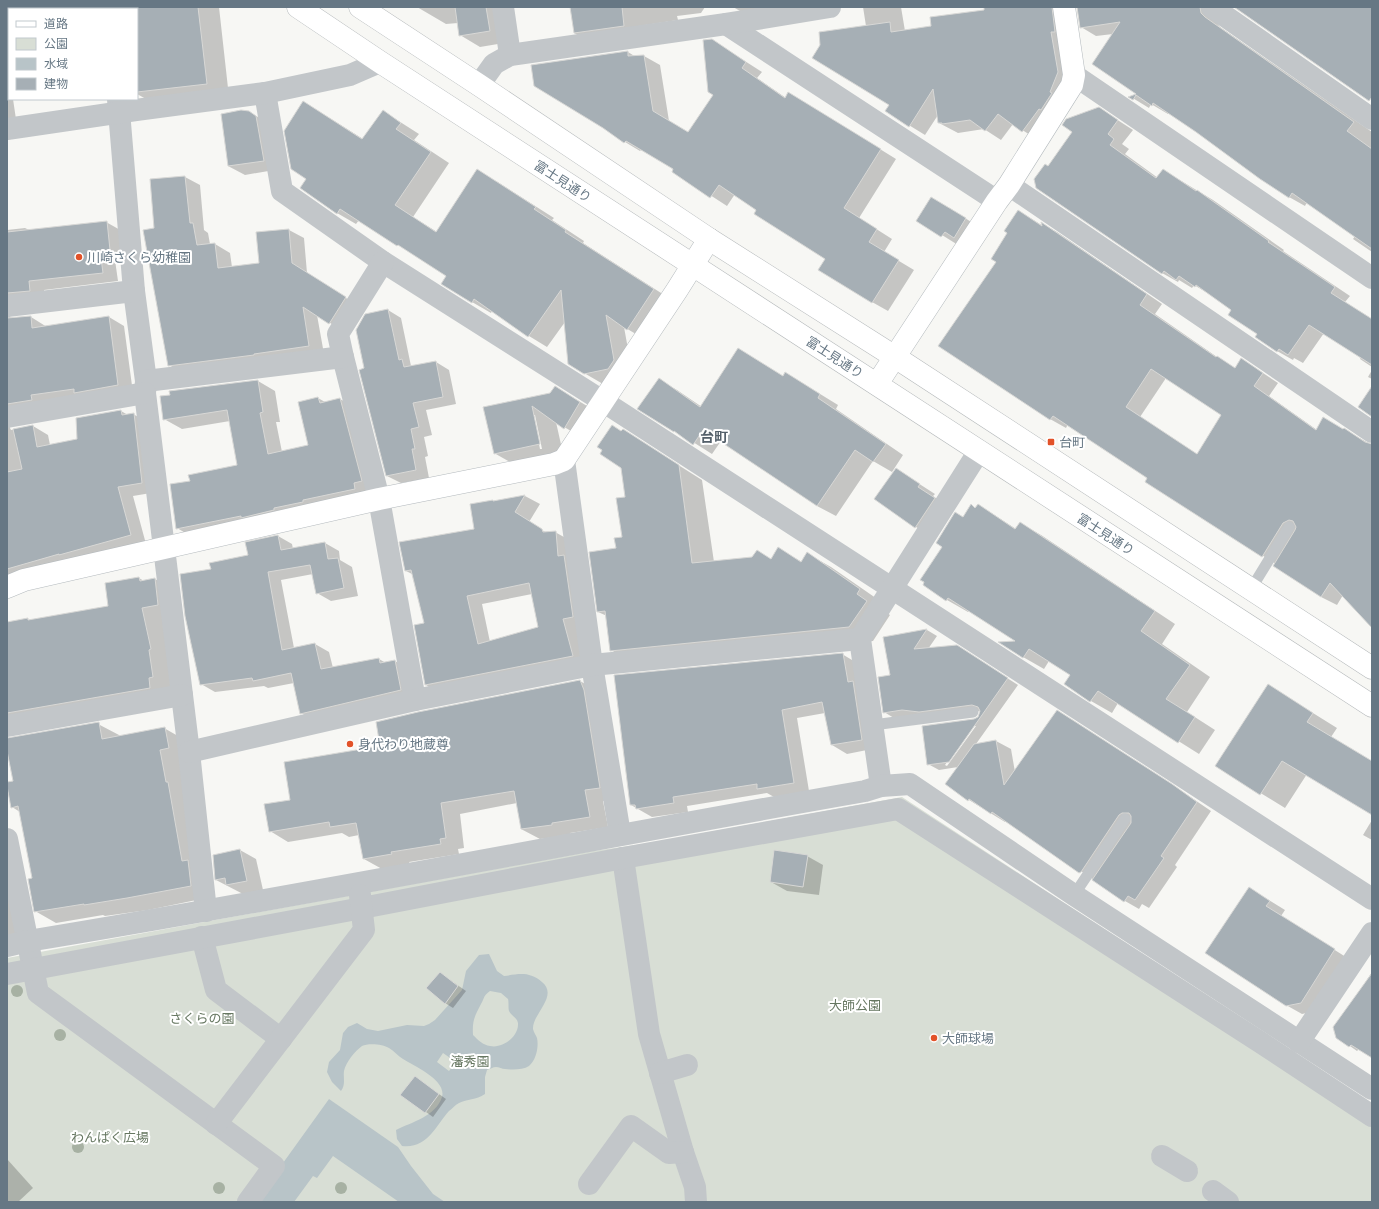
<svg xmlns="http://www.w3.org/2000/svg" width="1379" height="1209" font-family="'Exo 2','Noto Sans JP',sans-serif">
<rect width="100%" height="100%" fill="#f7f7f4"/>
<path fill="#d8ded5" d="M 902,797 L 1372,1104 L 1372,1202 L 7,1202 L 7,958 L 593,851 L 643,844 Z"/>
<g fill="#b8c4c8" fill-rule="evenodd">
<path d="M 489,954 L 497,971 L 504,976 C 519,974 529,971 542,982 C 559,996 532,1014 533,1029 C 534,1033 536,1035 537,1038 C 539,1047 536,1060 529,1066 C 523,1070 512,1070 505,1069 C 502,1069 499,1067 496,1067 C 493,1067 490,1069 487,1070 L 485,1077 L 485,1094 C 476,1100 467,1099 459,1103 C 455,1105 452,1109 449,1111 C 435,1127 427,1149 402,1146 L 397,1139 L 396,1130 C 412,1122 436,1116 442,1097 C 447,1080 414,1066 403,1059 C 398,1056 394,1051 389,1048 C 383,1044 368,1043 362,1046 C 355,1051 346,1062 344,1071 C 343,1078 346,1084 341,1091 L 332,1082 L 327,1072 L 329,1062 L 340,1050 L 343,1033 L 348,1027 L 357,1023 L 367,1029 L 378,1031 L 407,1025 L 424,1026 L 429,1024 L 435,1020 L 462,990 L 466,971 L 479,955 ZM 490,991 L 501,993 L 508,999 C 509,1002 508,1008 509,1011 C 511,1016 517,1017 518,1023 C 519,1036 503,1049 490,1046 C 483,1045 478,1040 473,1035 C 472,1020 475,1016 481,1004 C 485,997 483,996 490,991 ZM 443,1053 L 456,1062 L 449,1071 L 437,1062 Z"/>
<path d="M 329,1099 L 398,1147 L 411,1166 L 433,1194 L 445,1202 L 399,1202 L 333,1156 L 317,1178 L 313,1176 L 294,1202 L 255,1202 Z"/>
</g>
<g fill="#0003" fill-rule="evenodd">
<path d="M 121,7 L 219,7 L 229,97 L 157,105 L 137,94 L 137,9 L 120,9 Z"/>
<path d="M 417,7 L 504,7 L 510,42 L 480,47 L 460,35 L 458,23 L 446,24 Z"/>
<path d="M 571,7 L 705,7 L 701,13 L 677,16 L 678,20 L 639,26 L 591,42 L 574,33 Z"/>
<path d="M 733,7 L 816,7 L 749,16 Z"/>
<path d="M 863,7 L 901,7 L 905,31 L 932,27 L 985,10 L 985,7 L 1071,7 L 1073,81 L 1038,140 L 1013,124 L 1001,140 L 984,129 L 958,133 L 939,123 L 938,115 L 925,135 L 886,111 L 890,105 L 866,26 Z"/>
<path d="M 1078,7 L 1219,7 L 1216,22 L 1220,27 L 1372,132 L 1372,252 L 1353,239 L 1355,236 L 1307,202 L 1305,206 L 1289,197 L 1168,112 L 1168,114 L 1151,104 L 1149,108 L 1131,97 L 1138,95 L 1113,34 L 1096,36 L 1081,27 Z"/>
<path d="M 712,40 L 762,72 L 757,78 L 786,98 L 804,102 L 896,159 L 859,218 L 892,239 L 884,252 L 914,270 L 888,311 L 872,302 L 826,259 L 735,194 L 727,206 L 673,171 L 675,169 L 642,149 L 640,151 L 625,142 L 628,52 L 636,57 L 644,56 L 660,65 L 669,121 L 688,133 L 714,95 Z"/>
<path d="M 7,91 L 9,93 L 9,99 L 13,99 L 17,126 L 7,127 Z"/>
<path d="M 304,102 L 363,139 L 383,111 L 419,134 L 414,140 L 449,163 L 413,217 L 437,232 L 496,181 L 554,218 L 552,220 L 584,241 L 583,243 L 672,300 L 646,340 L 624,327 L 632,371 L 603,384 L 584,373 L 565,322 L 547,347 L 529,336 L 492,311 L 491,313 L 472,302 L 447,276 L 359,220 L 356,224 L 337,213 L 308,179 Z"/>
<path d="M 1099,108 L 1133,130 L 1122,144 L 1129,149 L 1125,154 L 1158,178 L 1163,170 L 1213,200 L 1284,250 L 1283,251 L 1350,296 L 1345,302 L 1372,319 L 1372,367 L 1360,359 L 1361,357 L 1324,333 L 1303,363 L 1294,358 L 1293,360 L 1277,351 L 1232,310 L 1211,295 L 1194,285 L 1192,288 L 1179,280 L 1178,282 L 1162,273 L 1049,167 Z"/>
<path d="M 249,112 L 265,121 L 280,169 L 245,175 L 228,166 Z"/>
<path d="M 185,177 L 200,185 L 204,230 L 208,233 L 210,244 L 215,244 L 230,253 L 232,267 L 260,264 L 289,230 L 304,238 L 307,273 L 360,307 L 345,332 L 317,315 L 324,354 L 184,374 L 169,365 L 156,229 Z"/>
<path d="M 948,207 L 982,229 L 958,245 L 918,220 Z"/>
<path d="M 1019,211 L 1043,226 L 1043,224 L 1057,232 L 1162,304 L 1155,314 L 1217,357 L 1235,368 L 1242,359 L 1278,383 L 1269,396 L 1317,430 L 1345,430 L 1372,445 L 1372,625 L 1343,595 L 1337,605 L 1321,597 L 1274,566 L 1276,564 L 1146,482 L 1148,478 L 1068,424 L 1066,428 L 1050,419 L 997,261 L 1008,232 ZM 1166,378 L 1223,415 L 1198,455 L 1140,417 Z"/>
<path d="M 106,222 L 122,231 L 125,258 L 115,260 L 118,281 L 44,290 L 45,299 L 10,316 L 11,319 L 31,317 L 47,327 L 109,317 L 124,326 L 133,393 L 11,421 L 10,428 L 11,430 L 33,426 L 48,435 L 50,445 L 78,439 L 77,419 L 121,411 L 128,415 L 133,414 L 149,423 L 157,492 L 133,496 L 146,544 L 7,581 L 7,230 L 25,228 L 29,230 Z"/>
<path d="M 388,310 L 401,318 L 411,366 L 436,362 L 449,370 L 456,404 L 426,410 L 432,435 L 424,437 L 428,456 L 425,457 L 429,478 L 401,483 L 387,476 L 365,369 Z"/>
<path d="M 1372,370 L 1372,379 L 1368,377 Z"/>
<path d="M 786,373 L 838,405 L 836,409 L 903,455 L 892,472 L 873,461 L 836,516 L 817,506 L 721,441 L 712,454 L 639,408 L 659,380 L 677,390 L 702,407 L 783,376 Z"/>
<path d="M 258,381 L 275,391 L 280,422 L 276,422 L 282,452 L 310,446 L 318,398 L 325,402 L 340,399 L 358,409 L 378,491 L 194,538 L 177,528 L 191,482 L 238,466 L 230,421 L 182,429 L 164,419 Z"/>
<path d="M 555,387 L 604,416 L 589,442 L 556,422 L 564,458 L 519,467 L 494,453 L 484,408 L 551,394 ZM 533,415 L 535,415 L 542,449 L 540,449 Z"/>
<path d="M 623,430 L 702,480 L 714,562 L 772,559 L 779,549 L 802,562 L 808,554 L 831,567 L 883,603 L 880,608 L 890,615 L 873,641 L 635,664 L 611,650 L 607,616 L 598,612 L 617,549 L 623,538 L 626,498 L 621,432 Z"/>
<path d="M 896,469 L 935,494 L 933,496 L 950,508 L 932,536 L 916,527 L 875,498 Z"/>
<path d="M 525,496 L 540,504 L 529,522 L 547,533 L 555,532 L 571,541 L 588,664 L 441,694 L 426,685 L 426,624 L 414,575 L 406,571 L 475,529 L 493,501 L 495,502 ZM 532,594 L 539,628 L 490,642 L 482,604 Z"/>
<path d="M 979,505 L 1016,529 L 1020,523 L 1041,535 L 1175,624 L 1162,644 L 1210,677 L 1187,712 L 1215,730 L 1199,754 L 1118,703 L 1112,713 L 1091,701 L 1065,684 L 1071,675 L 1049,661 L 1044,669 L 1023,657 L 1018,642 L 969,610 L 968,612 L 947,600 L 924,585 L 963,518 L 971,506 L 976,509 Z"/>
<path d="M 278,536 L 292,544 L 293,549 L 325,543 L 339,551 L 340,560 L 352,567 L 358,596 L 331,601 L 317,593 L 313,574 L 281,580 L 294,648 L 315,644 L 329,652 L 333,668 L 379,659 L 386,663 L 395,661 L 409,669 L 414,698 L 315,721 L 301,713 L 294,683 L 268,688 L 264,686 L 215,692 L 201,684 L 212,570 L 249,555 Z"/>
<path d="M 139,578 L 144,581 L 155,579 L 176,591 L 174,689 L 7,719 L 7,624 L 109,606 Z"/>
<path d="M 927,630 L 937,636 L 928,649 L 968,653 L 1018,685 L 976,744 L 996,741 L 1011,749 L 1015,772 L 1071,719 L 1186,794 L 1211,811 L 1175,865 L 1177,867 L 1149,908 L 1142,904 L 1139,909 L 1125,901 L 1006,820 L 1005,822 L 969,800 L 946,783 L 958,767 L 939,770 L 928,764 L 981,715 L 980,711 L 930,717 L 894,718 L 884,712 L 891,676 L 884,638 ZM 973,726 L 976,726 L 947,766 L 945,765 Z"/>
<path d="M 842,654 L 857,663 L 877,748 L 847,754 L 832,745 L 825,713 L 797,718 L 809,791 L 774,797 L 767,793 L 687,806 L 688,812 L 652,817 L 631,805 Z"/>
<path d="M 580,681 L 599,692 L 618,799 L 603,801 L 608,827 L 570,833 L 570,835 L 540,839 L 521,829 L 517,803 L 460,814 L 464,848 L 458,849 L 459,854 L 409,862 L 410,864 L 382,869 L 364,859 L 359,835 L 349,837 L 342,833 L 288,842 L 270,831 L 292,800 L 381,747 Z"/>
<path d="M 1268,685 L 1337,728 L 1331,737 L 1372,762 L 1372,814 L 1307,774 L 1285,808 L 1216,766 Z"/>
<path d="M 98,724 L 119,735 L 119,737 L 164,728 L 185,740 L 211,897 L 148,910 L 105,916 L 103,915 L 56,923 L 35,911 L 33,879 L 20,812 L 12,807 L 14,782 L 7,746 L 7,739 Z"/>
<path d="M 1372,820 L 1372,840 L 1363,835 Z"/>
<path d="M 240,850 L 256,859 L 263,890 L 243,894 L 216,880 Z"/>
<path d="M 807,856 L 823,865 L 819,895 L 787,891 L 771,882 Z"/>
<path d="M 7,868 L 28,930 L 7,937 Z"/>
<path d="M 1264,897 L 1285,910 L 1281,916 L 1349,959 L 1316,1011 L 1302,1014 L 1286,1005 Z"/>
<path d="M 1372,972 L 1372,1057 L 1359,1049 L 1357,1051 L 1337,1037 L 1335,1028 Z"/>
<path d="M 440,973 L 466,991 L 453,1008 L 445,1003 Z"/>
<path d="M 415,1077 L 446,1099 L 433,1117 L 402,1095 Z"/>
<path d="M 7,1159 L 33,1188 L 18,1202 L 7,1202 Z"/>
</g>
<g fill="#a6afb5" stroke="#d8d8d6" fill-rule="evenodd">
<path d="M 137,7 L 198,7 L 207,84 L 137,92 Z"/>
<path d="M 455,7 L 486,7 L 490,31 L 459,36 Z"/>
<path d="M 570,7 L 622,7 L 624,26 L 574,33 Z"/>
<path d="M 984,7 L 1052,7 L 1055,32 L 1051,32 L 1058,72 L 1050,92 L 1052,93 L 1041,110 L 1039,109 L 1022,132 L 998,114 L 985,131 L 970,120 L 942,124 L 942,123 L 938,123 L 933,89 L 909,127 L 885,111 L 889,105 L 812,58 L 820,45 L 819,32 L 890,22 L 891,32 L 931,26 L 930,17 L 984,10 Z"/>
<path d="M 1077,7 L 1200,7 L 1201,13 L 1205,17 L 1354,122 L 1347,131 L 1372,149 L 1372,249 L 1292,193 L 1289,198 L 1260,179 L 1196,132 L 1153,103 L 1152,106 L 1136,95 L 1133,100 L 1128,97 L 1136,94 L 1092,64 L 1120,22 L 1080,28 Z"/>
<path d="M 1234,7 L 1372,7 L 1372,97 L 1369,101 Z"/>
<path d="M 712,39 L 746,62 L 742,68 L 785,98 L 788,92 L 881,149 L 844,208 L 877,229 L 869,242 L 899,260 L 872,303 L 818,270 L 825,259 L 754,214 L 756,210 L 719,185 L 710,198 L 672,172 L 673,169 L 626,141 L 624,143 L 603,128 L 534,86 L 531,65 L 628,51 L 628,56 L 644,55 L 653,111 L 688,132 L 713,95 L 708,92 L 703,40 Z"/>
<path d="M 303,101 L 362,139 L 383,110 L 401,123 L 396,129 L 431,152 L 395,205 L 436,232 L 477,169 L 536,207 L 534,209 L 566,230 L 565,232 L 654,289 L 627,330 L 606,315 L 614,360 L 608,369 L 584,374 L 568,364 L 561,290 L 528,337 L 474,299 L 472,303 L 441,284 L 446,276 L 398,245 L 397,246 L 340,209 L 337,214 L 300,188 L 306,179 L 291,169 L 284,131 Z"/>
<path d="M 1099,107 L 1118,120 L 1108,134 L 1114,139 L 1110,145 L 1156,178 L 1163,169 L 1196,191 L 1197,190 L 1269,241 L 1268,242 L 1335,287 L 1331,293 L 1372,319 L 1372,365 L 1309,325 L 1288,355 L 1279,349 L 1277,352 L 1255,337 L 1257,334 L 1228,315 L 1231,310 L 1196,285 L 1195,287 L 1179,276 L 1176,280 L 1164,271 L 1162,274 L 1036,188 L 1034,179 L 1045,164 L 1048,166 L 1072,132 L 1062,125 L 1066,119 Z"/>
<path d="M 241,110 L 249,111 L 256,116 L 264,161 L 228,166 L 221,114 Z"/>
<path d="M 185,176 L 190,223 L 193,223 L 197,245 L 215,243 L 218,268 L 259,263 L 256,232 L 289,229 L 292,263 L 346,297 L 329,324 L 303,307 L 309,346 L 254,354 L 254,355 L 168,366 L 143,230 L 154,228 L 150,179 Z"/>
<path d="M 931,197 L 966,218 L 954,238 L 945,232 L 941,237 L 916,221 Z"/>
<path d="M 1018,210 L 1042,226 L 1041,222 L 1147,294 L 1140,305 L 1216,357 L 1217,356 L 1235,368 L 1241,358 L 1263,373 L 1254,386 L 1316,430 L 1323,417 L 1343,429 L 1344,428 L 1365,442 L 1372,444 L 1372,628 L 1330,583 L 1321,597 L 1273,566 L 1295,530 L 1296,527 L 1293,521 L 1289,520 L 1283,523 L 1262,557 L 1145,482 L 1147,478 L 1053,416 L 1050,420 L 938,346 L 996,262 L 991,259 L 1007,233 L 1004,231 ZM 1151,369 L 1221,415 L 1197,454 L 1126,407 Z"/>
<path d="M 107,221 L 110,250 L 100,251 L 103,273 L 29,281 L 30,291 L 7,293 L 7,232 Z"/>
<path d="M 388,309 L 399,360 L 402,359 L 404,367 L 436,361 L 443,397 L 413,403 L 419,427 L 411,429 L 415,449 L 412,449 L 416,470 L 386,476 L 359,370 L 364,368 L 356,330 L 365,314 Z"/>
<path d="M 31,316 L 32,328 L 109,316 L 118,385 L 74,393 L 74,389 L 31,395 L 32,400 L 7,404 L 7,318 Z"/>
<path d="M 738,348 L 783,376 L 785,372 L 820,394 L 818,398 L 886,444 L 873,462 L 855,450 L 817,506 L 703,430 L 693,445 L 674,431 L 674,432 L 637,409 L 659,378 L 700,407 Z"/>
<path d="M 258,380 L 263,412 L 260,413 L 268,454 L 308,445 L 298,402 L 318,397 L 320,403 L 340,398 L 362,481 L 354,483 L 355,489 L 303,500 L 303,502 L 274,508 L 274,510 L 241,518 L 241,516 L 176,529 L 170,484 L 190,481 L 188,475 L 237,465 L 227,410 L 163,420 L 160,396 L 170,395 L 169,391 Z"/>
<path d="M 555,386 L 580,402 L 564,429 L 532,406 L 540,444 L 494,454 L 483,407 L 550,393 Z"/>
<path d="M 1372,386 L 1372,417 L 1358,407 Z"/>
<path d="M 121,410 L 122,415 L 134,413 L 142,483 L 118,487 L 131,535 L 59,555 L 59,554 L 7,569 L 7,472 L 22,469 L 13,429 L 33,425 L 37,447 L 77,439 L 76,418 Z"/>
<path d="M 612,425 L 621,431 L 623,429 L 679,465 L 692,563 L 752,557 L 757,550 L 771,559 L 778,547 L 801,562 L 807,552 L 860,589 L 857,594 L 867,601 L 849,627 L 610,651 L 605,611 L 597,612 L 589,552 L 616,548 L 614,538 L 622,537 L 616,498 L 625,497 L 621,468 L 600,454 L 602,450 L 597,447 Z"/>
<path d="M 896,468 L 920,484 L 918,487 L 935,498 L 915,528 L 874,499 Z"/>
<path d="M 525,495 L 515,512 L 542,529 L 543,532 L 556,531 L 558,556 L 564,555 L 573,617 L 563,619 L 573,656 L 425,685 L 414,625 L 424,623 L 411,570 L 405,571 L 399,542 L 474,529 L 470,504 L 493,500 L 493,501 ZM 529,583 L 538,627 L 478,644 L 467,596 Z"/>
<path d="M 971,504 L 975,508 L 978,504 L 1015,529 L 1020,522 L 1155,611 L 1141,631 L 1190,665 L 1166,699 L 1195,717 L 1178,743 L 1098,691 L 1090,702 L 1064,684 L 1070,675 L 1029,649 L 1023,658 L 998,642 L 1015,641 L 948,598 L 946,601 L 923,585 L 924,582 L 920,580 L 942,547 L 936,543 L 955,512 L 963,517 Z"/>
<path d="M 278,535 L 281,550 L 325,542 L 328,559 L 338,558 L 344,588 L 316,594 L 310,565 L 268,572 L 282,650 L 315,643 L 321,669 L 379,658 L 380,663 L 395,660 L 401,690 L 300,714 L 291,673 L 253,681 L 252,678 L 200,685 L 185,616 L 180,574 L 211,569 L 209,563 L 248,555 L 245,542 Z"/>
<path d="M 139,577 L 140,581 L 155,578 L 158,605 L 142,608 L 151,649 L 149,650 L 153,677 L 149,678 L 150,688 L 7,713 L 7,622 L 28,618 L 28,620 L 108,606 L 105,583 Z"/>
<path d="M 927,629 L 914,649 L 957,645 L 1008,678 L 949,762 L 927,765 L 922,726 L 974,719 L 978,717 L 980,711 L 978,707 L 972,705 L 919,712 L 902,710 L 883,713 L 878,677 L 890,675 L 883,637 Z"/>
<path d="M 843,653 L 848,682 L 853,681 L 862,740 L 831,745 L 822,702 L 782,710 L 794,783 L 757,789 L 757,784 L 673,797 L 674,803 L 636,809 L 635,805 L 630,805 L 614,675 Z"/>
<path d="M 580,680 L 584,690 L 600,788 L 585,790 L 590,817 L 552,823 L 552,825 L 521,829 L 514,791 L 441,803 L 446,838 L 440,839 L 441,844 L 391,852 L 392,854 L 363,859 L 356,823 L 330,827 L 329,822 L 269,832 L 264,804 L 290,800 L 284,762 L 380,746 L 376,722 L 418,712 Z"/>
<path d="M 1268,684 L 1313,713 L 1307,722 L 1372,761 L 1372,815 L 1282,761 L 1260,795 L 1215,766 Z"/>
<path d="M 1057,710 L 1172,784 L 1197,802 L 1161,856 L 1164,858 L 1135,900 L 1128,896 L 1124,902 L 1092,880 L 1131,823 L 1131,816 L 1129,813 L 1122,813 L 1119,815 L 1081,872 L 1079,873 L 992,812 L 991,814 L 969,799 L 968,801 L 945,784 L 974,744 L 996,740 L 1004,785 Z"/>
<path d="M 99,722 L 102,739 L 165,727 L 169,748 L 160,750 L 166,782 L 168,782 L 182,861 L 188,860 L 191,886 L 127,898 L 84,905 L 84,904 L 34,912 L 28,879 L 32,878 L 18,806 L 11,808 L 7,786 L 7,782 L 13,781 L 7,751 L 7,738 Z"/>
<path d="M 240,849 L 247,881 L 226,885 L 225,878 L 215,880 L 213,855 Z"/>
<path d="M 774,850 L 808,855 L 803,887 L 770,882 Z"/>
<path d="M 1249,887 L 1270,901 L 1266,906 L 1335,949 L 1301,1003 L 1286,1006 L 1205,953 Z"/>
<path d="M 440,972 L 458,986 L 445,1004 L 426,988 Z"/>
<path d="M 1372,973 L 1372,1058 L 1351,1045 L 1349,1047 L 1336,1038 L 1333,1027 Z"/>
<path d="M 415,1076 L 439,1094 L 425,1113 L 400,1095 Z"/>
</g>
<g fill="none" stroke-linecap="round" stroke-linejoin="round">
<defs>
<g id="secondary">
<path d="M 877,384 L 997,201 L 1009,185 L 1072,85 L 1074,75 L 1064,7"/>
<path d="M 7,587 L 24,580 L 379,499 L 554,464 L 564,460 L 677,290 L 709,239"/>
</g>
<g id="highway">
<path d="M 298,7 L 380,62 L 1372,706"/>
<path d="M 360,7 L 479,85 L 709,239 L 895,357 L 1372,668"/>
</g>
</defs>
<use href="#secondary" stroke="#b4babe" stroke-width="23"/>
<use href="#highway" stroke="#b5b9bb" stroke-width="23"/>
<g stroke="#c2c6c9" stroke-width="11">
<path d="M 1251,589 L 1289,527"/>
<path d="M 873,725 L 973,712"/>
<path d="M 1074,895 L 1125,819"/>
</g>
<g stroke="#c2c6c9" stroke-width="22">
<path d="M 107,7 L 107,9"/>
<path d="M 503,7 L 510,55"/>
<path d="M 1212,7 L 1372,119"/>
<path d="M 726,24 L 997,201"/>
<path d="M 1074,75 L 1372,278"/>
<path d="M 479,85 L 494,64 L 510,55 L 726,24 L 830,7"/>
<path d="M 265,93 L 282,191 L 383,262 L 604,402 L 1372,899"/>
<path d="M 118,99 L 134,291 L 146,381 L 145,393 L 189,752 L 206,911"/>
<path d="M 7,129 L 136,110 L 265,93 L 350,75 L 380,62"/>
<path d="M 1009,185 L 1372,432"/>
<path d="M 7,306 L 134,291"/>
<path d="M 343,357 L 379,499 L 415,700"/>
<path d="M 146,381 L 343,357 L 338,334 L 383,262"/>
<path d="M 7,417 L 145,393"/>
<path d="M 564,460 L 592,665 L 620,834"/>
<path d="M 7,726 L 182,695"/>
<path d="M 189,752 L 415,700 L 592,665 L 860,639"/>
<path d="M 881,786 L 860,639 L 979,451"/>
<path d="M 7,839 L 38,993 L 274,1166 L 248,1202"/>
<path d="M 623,858 L 649,1034 L 683,1152 L 695,1187 L 696,1202"/>
<path d="M 202,937 L 216,990 L 281,1039"/>
<path d="M 7,946 L 28,941 C 308,895 586,840 865,791 L 881,786 L 910,784 L 1074,895 L 1372,1089"/>
<path d="M 7,974 L 362,908 L 623,858 L 898,809 L 1260,1042 L 1372,1116"/>
<path d="M 1299,1042 L 1372,933"/>
<path d="M 660,1073 L 687,1065"/>
<path d="M 216,1124 L 364,930 L 360,895"/>
<path d="M 1162,1156 L 1187,1171"/>
<path d="M 589,1184 L 631,1126 L 669,1153 L 683,1152"/>
<path d="M 1213,1191 L 1228,1202"/>
</g>
<use href="#secondary" stroke="#fff" stroke-width="22"/>
<use href="#highway" stroke="#fff" stroke-width="22"/>
</g>
<g fill="#a7b1a3">
<circle cx="17" cy="991" r="6"/>
<circle cx="60" cy="1035" r="6"/>
<circle cx="78" cy="1147" r="6"/>
<circle cx="219" cy="1188" r="6"/>
<circle cx="341" cy="1188" r="6"/>
</g>
<g fill="#e25229" stroke="#fff" stroke-width="1.5">
<circle cx="79" cy="257" r="4"/>
<rect x="1047" y="438" width="8" height="8" rx="2"/>
<circle cx="350" cy="744" r="4"/>
<circle cx="934" cy="1038" r="4"/>
</g>
<g text-anchor="middle" stroke-width="4" stroke-linejoin="round" paint-order="stroke">
<g font-size="13" fill="#667784" stroke="#fff">
<text transform="translate(563 181) rotate(33)" y="5">富士見通り</text>
<text transform="translate(835 357) rotate(33)" y="5">富士見通り</text>
<text transform="translate(1106 534) rotate(33)" y="5">富士見通り</text>
</g>
<g font-size="13" fill="#667784" stroke="#fff" text-anchor="start">
<text x="87" y="262">川崎さくら幼稚園</text>
<text x="1059" y="447">台町</text>
<text x="358" y="749">身代わり地蔵尊</text>
<text x="942" y="1043">大師球場</text>
</g>
<g font-size="13" fill="#667761" stroke="#fff">
<text x="855" y="1010">大師公園</text>
<text x="202" y="1023">さくらの園</text>
<text x="470" y="1066">瀋秀園</text>
<text x="110" y="1142">わんぱく広場</text>
</g>
<g font-size="14" font-weight="bold" fill="#54606a" stroke="#fff">
<text x="714" y="442">台町</text>
</g>
</g>
<rect width="1379" height="1209" fill="none" stroke="#667784" stroke-width="16"/>
<rect x="8" y="8" width="130" height="92" fill="#ffffff" stroke="#c2c9ce"/>
<rect x="16" y="21" width="20" height="6" fill="#ffffff" stroke="#c2c9ce"/>
<text x="44" y="28" font-size="12" fill="#667784">道路</text>
<rect x="16" y="38" width="20" height="12" fill="#d8ded5" stroke="#c2c9ce"/>
<text x="44" y="48" font-size="12" fill="#667784">公園</text>
<rect x="16" y="58" width="20" height="12" fill="#b8c4c8" stroke="#c2c9ce"/>
<text x="44" y="68" font-size="12" fill="#667784">水域</text>
<rect x="16" y="78" width="20" height="12" fill="#a6afb5" stroke="#c2c9ce"/>
<text x="44" y="88" font-size="12" fill="#667784">建物</text>
</svg>
